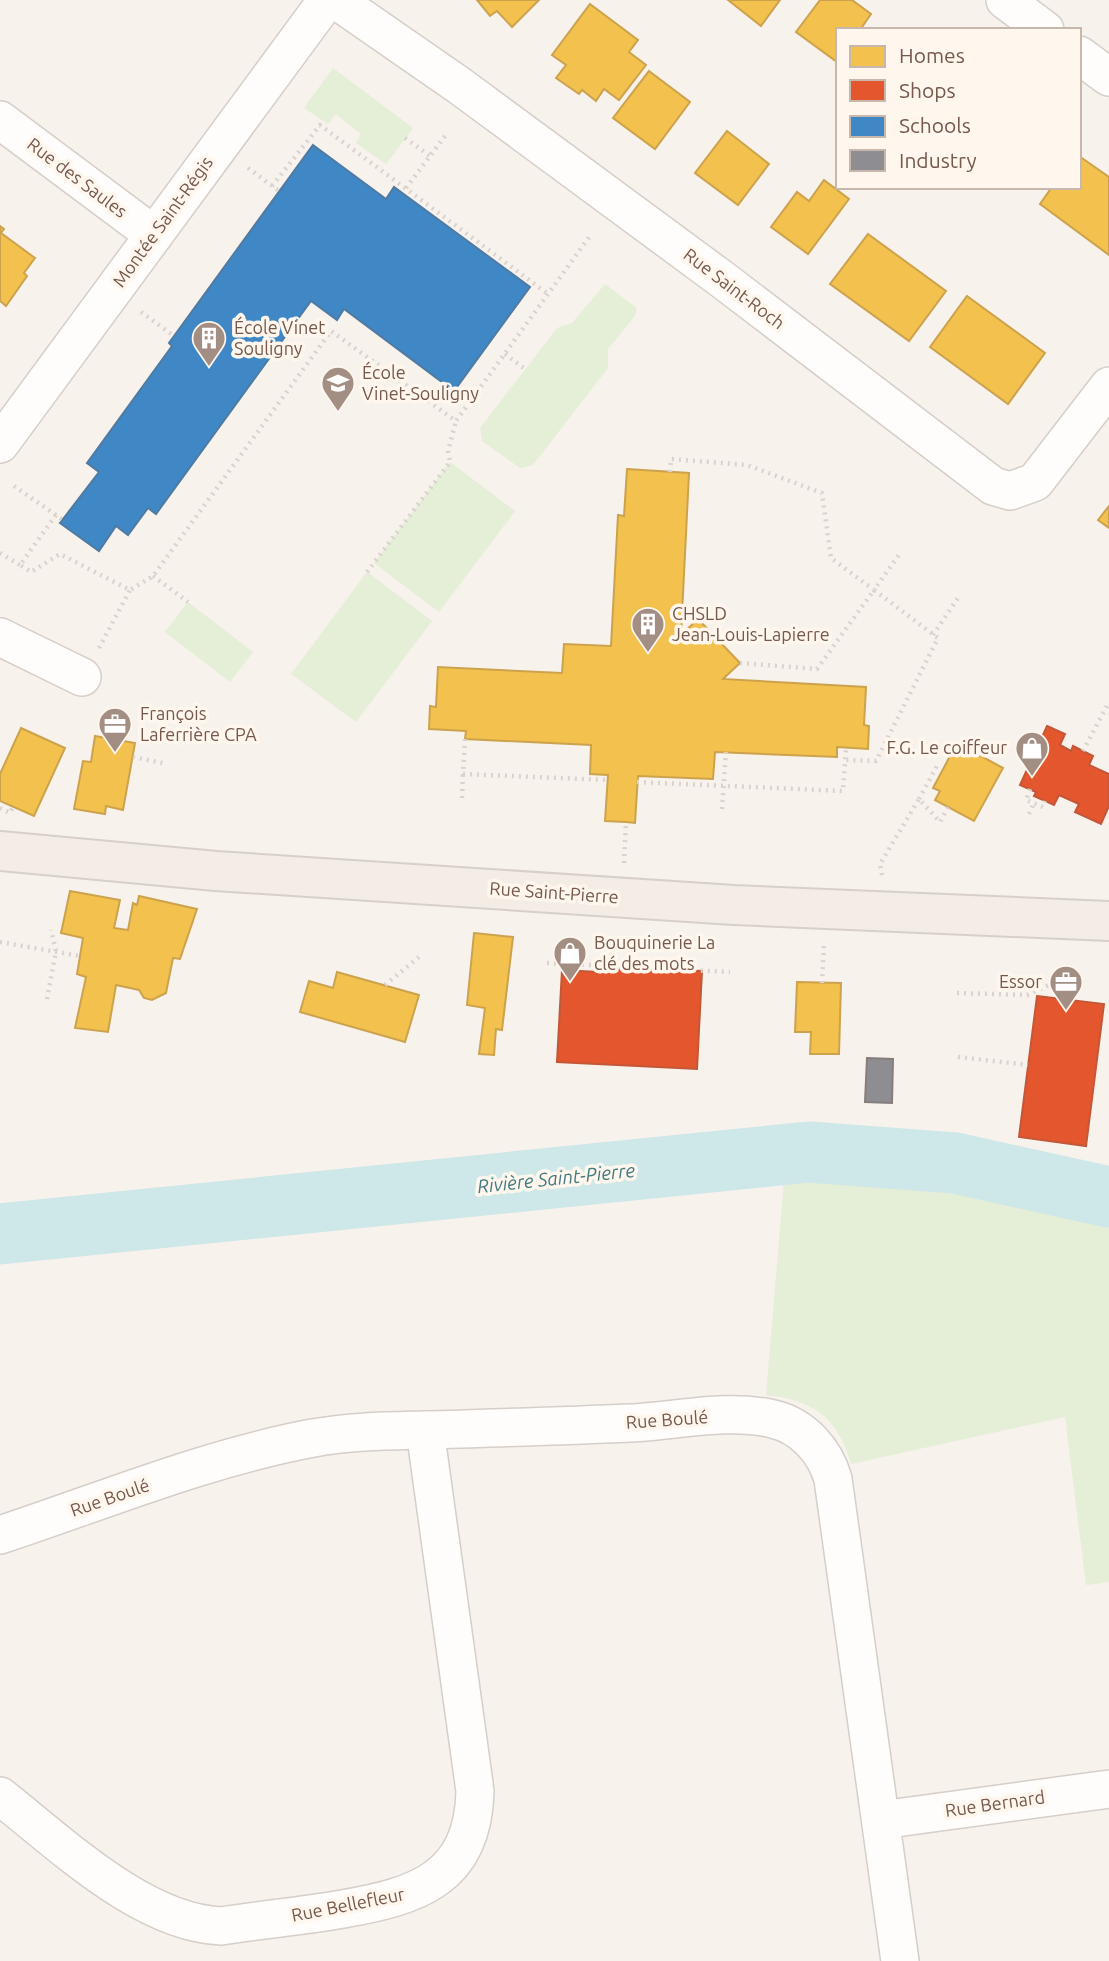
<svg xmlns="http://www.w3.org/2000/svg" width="1109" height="1961" font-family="Ubuntu,sans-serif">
<rect width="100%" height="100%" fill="#f7f2ec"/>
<g fill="#e5eed7">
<path d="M 333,68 L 413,128 L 386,164 L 356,143 L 361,134 L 336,114 L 328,124 L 304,108 Z"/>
<path d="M 605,284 L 637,308 L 635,316 L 608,349 L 608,368 L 533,465 L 520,468 L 482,441 L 480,428 L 557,328 L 572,323 Z"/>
<path d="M 450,462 L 515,511 L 439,612 L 374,563 Z"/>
<path d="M 367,572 L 432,621 L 356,722 L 291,674 Z"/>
<path d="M 188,602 L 253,652 L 230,682 L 165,632 Z"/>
<path d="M 785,1169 L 954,1190 L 1109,1222 L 1109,1582 L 1086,1585 L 1065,1417 L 851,1464 C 838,1417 813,1400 766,1395 Z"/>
</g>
<g fill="#f2c14e" stroke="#cda24d" stroke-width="2">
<path d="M 477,0 L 539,0 L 512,27 L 497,11 L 490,16 Z"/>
<path d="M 728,0 L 780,0 L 761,26 Z"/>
<path d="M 820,0 L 852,0 L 871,14 L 860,30 L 838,30 L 837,62 L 796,32 Z"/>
<path d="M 590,4 L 638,40 L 629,52 L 646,65 L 619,100 L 604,89 L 596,101 L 582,90 L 579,94 L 556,78 L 566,65 L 552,55 Z"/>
<path d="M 649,71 L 690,102 L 655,149 L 613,118 Z"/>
<path d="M 727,131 L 769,164 L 738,205 L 695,173 Z"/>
<path d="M 1079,156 L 1109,177 L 1109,255 L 1040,204 L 1052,187 L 1079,187 Z"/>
<path d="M 824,180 L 849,199 L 808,254 L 771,227 L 797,192 L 809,201 Z"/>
<path d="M 0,226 L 4,229 L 1,233 L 35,258 L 24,273 L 27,276 L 6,306 L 0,301 Z"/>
<path d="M 868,234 L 946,291 L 909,341 L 830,284 Z"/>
<path d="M 967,296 L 1045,353 L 1008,404 L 930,347 Z"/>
<path d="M 627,469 L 689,473 L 681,635 L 698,619 L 740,663 L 723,679 L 866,687 L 864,725 L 869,726 L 868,749 L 837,747 L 837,757 L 715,752 L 713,779 L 638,776 L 635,823 L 626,822 L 605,821 L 608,775 L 590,774 L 591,745 L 465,739 L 466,731 L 429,729 L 430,706 L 436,707 L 438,667 L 562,673 L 564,644 L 611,646 L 618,515 L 624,516 Z"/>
<path d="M 1109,506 L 1109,528 L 1098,520 Z"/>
<path d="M 21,728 L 65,748 L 34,816 L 0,801 L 0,774 Z"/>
<path d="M 95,736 L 135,743 L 123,810 L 106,806 L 105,814 L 74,809 L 83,761 L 91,762 Z"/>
<path d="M 957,743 L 1003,768 L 974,821 L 935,800 L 940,791 L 933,788 Z"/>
<path d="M 70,891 L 120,900 L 114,928 L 128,930 L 133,903 L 137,905 L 139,896 L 197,909 L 180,959 L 173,958 L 166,993 L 152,1000 L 144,998 L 139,990 L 116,985 L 108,1032 L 75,1028 L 86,977 L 77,974 L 83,938 L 61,933 Z"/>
<path d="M 474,933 L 513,937 L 502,1030 L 496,1029 L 494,1055 L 479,1054 L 485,1008 L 467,1005 Z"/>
<path d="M 337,972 L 419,995 L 405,1042 L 300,1012 L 309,981 L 333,988 Z"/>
<path d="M 797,982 L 841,983 L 839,1054 L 810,1054 L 811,1032 L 795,1032 Z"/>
</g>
<g fill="#e4572e" stroke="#c35737" stroke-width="2">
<path d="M 1047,726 L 1065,734 L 1060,745 L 1071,751 L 1073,746 L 1093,756 L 1089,765 L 1109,774 L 1109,806 L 1101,824 L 1075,812 L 1079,804 L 1059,795 L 1054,805 L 1034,796 L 1036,792 L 1020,785 Z"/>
<path d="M 600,966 L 702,971 L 697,1069 L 557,1062 L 562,970 L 599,972 Z"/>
<path d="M 1037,996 L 1104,1004 L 1086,1146 L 1019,1137 Z"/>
</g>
<path fill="#3f88c5" stroke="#507aa1" stroke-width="2" d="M 313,145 L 386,199 L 394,187 L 530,287 L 454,391 L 344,309 L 337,320 L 311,301 L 156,514 L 148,508 L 128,535 L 116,526 L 99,551 L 60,523 L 99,472 L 87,463 L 172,346 L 169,343 L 174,336 Z"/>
<path fill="#8d8d92" stroke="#867d7d" stroke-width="2" d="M 867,1058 L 893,1059 L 892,1103 L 865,1102 Z"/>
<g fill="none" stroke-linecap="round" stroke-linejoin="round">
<path stroke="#cee7e8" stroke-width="61" d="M 0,1234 L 809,1152 L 955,1163 L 1109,1197"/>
<defs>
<g id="minor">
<path d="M 336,0 L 460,86 L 723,280 L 993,486 L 1010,491 L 1035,482 L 1109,386"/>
<path d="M 1005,0 L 1045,30"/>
<path d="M 1079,55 L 1109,77"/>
<path d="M 0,120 L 154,235"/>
<path d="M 0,444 L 327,0"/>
<path d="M 0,637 L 82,677"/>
<path d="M 0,1535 C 103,1501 206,1458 313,1438 C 352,1431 390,1431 429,1430 C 496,1428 563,1426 630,1423 C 676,1421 728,1408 773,1419 C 803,1426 825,1451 833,1479 L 900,1961"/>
<path d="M 0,1796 C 60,1843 142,1923 221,1926 C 261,1920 302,1916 343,1909 C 417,1896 473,1879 475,1791 L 425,1430"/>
<path d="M 881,1820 L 1109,1789"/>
</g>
<path id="major" d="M 0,851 L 216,871 L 734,905 L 1109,921"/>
</defs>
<use href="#minor" stroke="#d6cec8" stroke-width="40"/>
<use href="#major" stroke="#d8cfca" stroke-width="42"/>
<g stroke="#dad2cf" stroke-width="4.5" stroke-dasharray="2 5" stroke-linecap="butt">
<path d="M 405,138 L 430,156"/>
<path d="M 248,168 L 279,191"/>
<path d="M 272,186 L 320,125 L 548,294"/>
<path d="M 406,188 L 448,132"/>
<path d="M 141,312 L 174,336"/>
<path d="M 505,354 L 525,369"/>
<path d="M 670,472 L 671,459 L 747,465 L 822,493 L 831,558 L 874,590 L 901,552"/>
<path d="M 14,486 L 63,520"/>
<path d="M 56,515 L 20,565 L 31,572 L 60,554 L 130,590 L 153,576 L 331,331 L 456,421 L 590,236"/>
<path d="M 0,553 L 20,565"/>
<path d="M 367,572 L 450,462 L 448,451 L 456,421"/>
<path d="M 153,576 L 188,602"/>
<path d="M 933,635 L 960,595"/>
<path d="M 99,648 L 130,590"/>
<path d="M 740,663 L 817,669 L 874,590 L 938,638 L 876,761 L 845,760"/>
<path d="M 465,739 L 463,774 L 608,780"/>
<path d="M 1083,751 L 1109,702"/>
<path d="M 133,757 L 167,764"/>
<path d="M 637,782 L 843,791 L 846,748"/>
<path d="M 1030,789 L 1026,800 L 1043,807 L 1045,801"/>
<path d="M 462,798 L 463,774"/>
<path d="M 919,799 L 937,766"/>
<path d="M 0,808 L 10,813 L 13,807"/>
<path d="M 722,809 L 726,752"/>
<path d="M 1029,814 L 1034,803"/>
<path d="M 624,863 L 626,822"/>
<path d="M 882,875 L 880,864 L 919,799 L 940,822 L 948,807"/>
<path d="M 0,942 L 80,956"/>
<path d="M 547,963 L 730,972"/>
<path d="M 822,983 L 824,945"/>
<path d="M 385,985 L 419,957"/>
<path d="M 957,993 L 1027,995 L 1056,982 L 1074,980 L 1071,1000"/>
<path d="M 47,999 L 56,951 L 51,930"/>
<path d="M 958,1057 L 1028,1065"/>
</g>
<use href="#minor" stroke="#fefdfc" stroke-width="37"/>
<use href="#major" stroke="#f3ede6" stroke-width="38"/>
</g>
<defs>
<symbol id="building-pin" viewBox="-11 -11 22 30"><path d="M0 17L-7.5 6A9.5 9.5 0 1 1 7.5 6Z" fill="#a38e84" stroke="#fff7ee"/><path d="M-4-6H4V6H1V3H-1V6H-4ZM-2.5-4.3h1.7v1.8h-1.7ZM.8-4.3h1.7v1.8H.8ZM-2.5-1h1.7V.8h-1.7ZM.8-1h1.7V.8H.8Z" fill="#fff"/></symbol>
<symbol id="school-pin" viewBox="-11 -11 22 30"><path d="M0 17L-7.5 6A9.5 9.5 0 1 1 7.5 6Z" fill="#a38e84" stroke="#fff7ee"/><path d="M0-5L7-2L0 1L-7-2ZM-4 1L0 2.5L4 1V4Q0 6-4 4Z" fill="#fff"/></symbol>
<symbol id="office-pin" viewBox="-11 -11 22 30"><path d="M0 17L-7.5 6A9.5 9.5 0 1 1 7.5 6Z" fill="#a38e84" stroke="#fff7ee"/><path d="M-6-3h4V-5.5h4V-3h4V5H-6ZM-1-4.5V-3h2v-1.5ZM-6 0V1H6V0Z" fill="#fff"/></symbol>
<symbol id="shop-pin" viewBox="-11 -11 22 30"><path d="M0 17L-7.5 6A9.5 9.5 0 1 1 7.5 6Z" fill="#a38e84" stroke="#fff7ee"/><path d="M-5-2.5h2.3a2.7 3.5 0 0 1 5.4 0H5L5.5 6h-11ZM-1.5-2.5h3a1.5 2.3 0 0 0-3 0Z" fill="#fff"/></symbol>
</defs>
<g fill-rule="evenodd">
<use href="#building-pin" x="190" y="319" width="38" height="52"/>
<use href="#school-pin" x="319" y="364" width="38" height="52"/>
<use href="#building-pin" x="629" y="605" width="38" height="52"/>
<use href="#office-pin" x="96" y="705" width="38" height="52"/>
<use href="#shop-pin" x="1013" y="729" width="38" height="52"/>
<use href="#shop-pin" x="551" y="934" width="38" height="52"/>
<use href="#office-pin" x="1047" y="963" width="38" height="52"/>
</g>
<g text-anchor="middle" stroke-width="7" stroke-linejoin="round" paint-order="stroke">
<g font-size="18" fill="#76584c" stroke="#fff7ee">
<text transform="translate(77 178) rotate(37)" y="6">Rue des Saules</text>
<text transform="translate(163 222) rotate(-54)" y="6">Montée Saint-Régis</text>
<text transform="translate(734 289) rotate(37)" y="6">Rue Saint-Roch</text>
<text transform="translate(554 893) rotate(4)" y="6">Rue Saint-Pierre</text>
<text transform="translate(667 1420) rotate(-4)" y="6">Rue Boulé</text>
<text transform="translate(110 1498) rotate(-19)" y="6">Rue Boulé</text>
<text transform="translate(995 1804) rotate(-8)" y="6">Rue Bernard</text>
<text transform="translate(348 1905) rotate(-11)" y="6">Rue Bellefleur</text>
</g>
<g font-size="18" fill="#76584c" stroke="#fff7ee" text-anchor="start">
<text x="234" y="334">École Vinet<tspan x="234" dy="21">Souligny</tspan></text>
<text x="362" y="379">École<tspan x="362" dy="21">Vinet-Souligny</tspan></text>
<text x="672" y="620">CHSLD<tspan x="672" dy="21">Jean-Louis-Lapierre</tspan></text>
<text x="140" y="720">François<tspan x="140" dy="21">Laferrière CPA</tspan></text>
<text x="1007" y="754" text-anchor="end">F.G. Le coiffeur</text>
<text x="594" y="949">Bouquinerie La<tspan x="594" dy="21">clé des mots</tspan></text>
<text x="1042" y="988" text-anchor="end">Essor</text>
</g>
<g font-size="19" font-style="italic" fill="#437b82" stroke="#fff7ee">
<text transform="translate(556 1178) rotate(-6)" y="7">Rivière Saint-Pierre</text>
</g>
</g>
<rect x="836" y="28" width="245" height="161" fill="#fff7ee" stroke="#c8b7ad" stroke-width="2"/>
<rect x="850" y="46" width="35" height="21" fill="#f2c14e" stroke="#c8b7ad" stroke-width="2"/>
<text x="899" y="63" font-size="21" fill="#76584c">Homes</text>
<rect x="850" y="80" width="35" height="21" fill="#e4572e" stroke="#c8b7ad" stroke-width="2"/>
<text x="899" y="98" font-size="21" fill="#76584c">Shops</text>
<rect x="850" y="116" width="35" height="21" fill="#3f88c5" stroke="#c8b7ad" stroke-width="2"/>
<text x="899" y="133" font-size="21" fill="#76584c">Schools</text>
<rect x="850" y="150" width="35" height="21" fill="#8d8d92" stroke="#c8b7ad" stroke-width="2"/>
<text x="899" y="168" font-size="21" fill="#76584c">Industry</text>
</svg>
